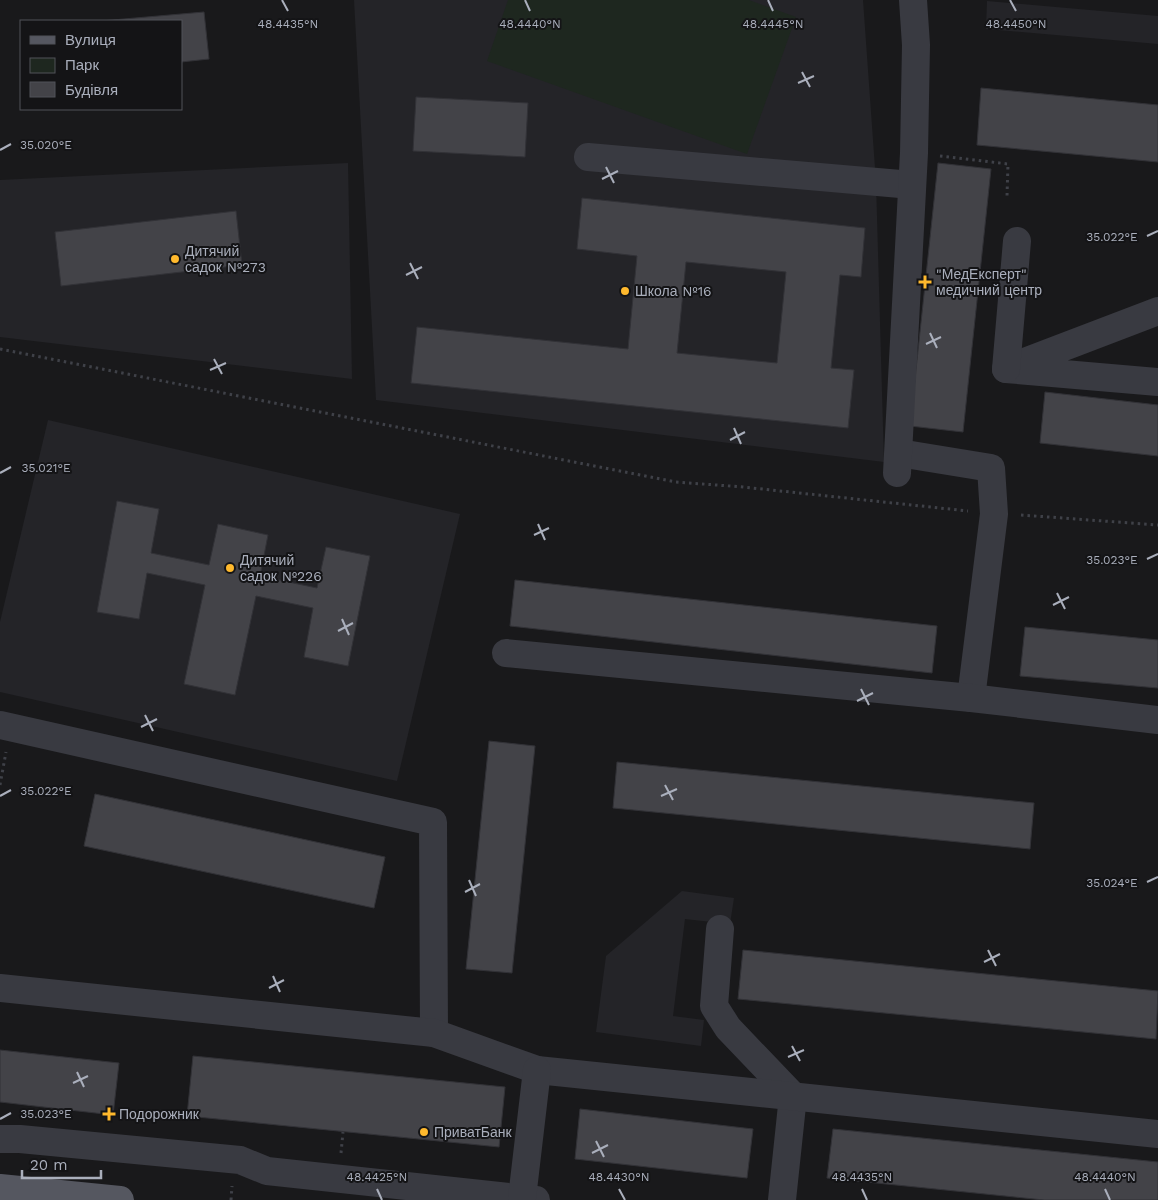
<svg xmlns="http://www.w3.org/2000/svg" width="1158" height="1200" font-family="'Work Sans',sans-serif">
<rect width="100%" height="100%" fill="#19191b"/>
<g fill="#242428">
<path d="M 354,0 L 863,0 L 876,182 L 884,462 L 376,400 Z"/>
<path d="M 987,1 L 1158,16 L 1158,44 L 986,29 Z"/>
<path d="M 348,163 L 352,379 L 0,337 L 0,180 Z"/>
<path d="M 48,420 L 460,514 L 397,781 L 0,692 L 0,622 Z"/>
<path d="M 682,891 L 734,898 L 730,924 L 685,919 L 673,1016 L 704,1020 L 701,1046 L 596,1032 L 606,956 Z"/>
</g>
<path fill="#1e271f" d="M 508,0 L 749,0 L 796,17 L 747,154 L 487,61 Z"/>
<g fill="#434348" stroke="#323237" fill-rule="evenodd">
<path d="M 204,12 L 209,59 L 181,62 L 181,21 L 101,21 Z"/>
<path d="M 981,88 L 1158,105 L 1158,162 L 977,145 Z"/>
<path d="M 416,97 L 528,103 L 525,157 L 413,151 Z"/>
<path d="M 938,163 L 991,169 L 963,432 L 910,426 Z"/>
<path d="M 582,198 L 865,228 L 861,277 L 840,275 L 831,368 L 854,370 L 848,428 L 411,383 L 417,327 L 628,349 L 637,256 L 577,249 ZM 686,262 L 786,272 L 777,363 L 677,353 Z"/>
<path d="M 236,211 L 242,265 L 61,286 L 55,232 Z"/>
<path d="M 1045,392 L 1158,405 L 1158,456 L 1040,443 Z"/>
<path d="M 117,501 L 159,509 L 151,553 L 209,565 L 218,524 L 268,535 L 260,576 L 317,588 L 326,547 L 370,556 L 348,666 L 304,657 L 313,608 L 256,596 L 235,695 L 184,684 L 205,585 L 147,573 L 139,619 L 97,612 Z"/>
<path d="M 515,580 L 937,626 L 932,673 L 510,626 Z"/>
<path d="M 1025,627 L 1158,640 L 1158,688 L 1020,676 Z"/>
<path d="M 489,741 L 535,746 L 512,973 L 466,969 Z"/>
<path d="M 617,762 L 1034,803 L 1030,849 L 613,808 Z"/>
<path d="M 95,794 L 385,857 L 374,908 L 84,846 Z"/>
<path d="M 743,950 L 1158,991 L 1156,1039 L 738,999 Z"/>
<path d="M 0,1050 L 119,1063 L 113,1115 L 0,1102 Z"/>
<path d="M 193,1056 L 505,1087 L 499,1147 L 187,1116 Z"/>
<path d="M 580,1109 L 753,1129 L 747,1178 L 575,1159 Z"/>
<path d="M 833,1129 L 1158,1162 L 1158,1200 L 1044,1200 L 827,1178 Z"/>
</g>
<g fill="none" stroke-linecap="round" stroke-linejoin="round">
<g stroke="#3f4148" stroke-width="3" stroke-dasharray="2.5 4" stroke-linecap="butt">
<path d="M 940,156 L 1008,164 L 1007,196"/>
<path d="M 0,349 L 676,482 L 743,487 L 968,511"/>
<path d="M 1021,515 L 1158,525"/>
<path d="M 0,785 L 6,752"/>
<path d="M 341,1153 L 343,1132"/>
<path d="M 231,1200 L 232,1186"/>
</g>
<g stroke="#393a41" stroke-width="28">
<path d="M 588,157 L 912,185"/>
<path d="M 1158,311 L 1006,369 L 1158,382"/>
<path d="M 1006,369 L 1017,241"/>
<path d="M 899,453 L 991,468 L 994,514 L 971,698"/>
<path d="M 897,473 L 914,153 L 916,45 L 913,0"/>
<path d="M 506,653 L 971,698 L 1158,720"/>
<path d="M 0,725 L 433,822 L 434,1033"/>
<path d="M 720,929 L 714,1006 L 728,1028 L 793,1096 L 782,1200"/>
<path d="M 0,988 L 434,1033 L 537,1070 L 1158,1134"/>
<path d="M 0,1139 L 20,1139 L 240,1160 L 267,1171 L 536,1200"/>
<path d="M 522,1198 L 537,1070"/>
</g>
<path stroke="#555760" stroke-width="28" d="M 0,1188 L 120,1200"/>
</g>
<path fill="none" stroke="#aaafbc" stroke-width="2" d="M 282,0 L 288,11M 525,0 L 530,11M 768,0 L 773,11M 1010,0 L 1016,11M 802,72 L 810,87M 798,83 L 814,76M 0,150 L 11,144M 606,167 L 614,183M 602,179 L 618,171M 1147,236 L 1158,231M 410,263 L 418,279M 406,275 L 422,267M 930,333 L 937,348M 926,344 L 941,337M 214,359 L 222,374M 210,370 L 226,363M 734,428 L 741,444M 730,440 L 745,432M 0,473 L 11,467M 538,524 L 545,540M 534,535 L 549,528M 1147,559 L 1158,554M 1057,593 L 1065,609M 1053,605 L 1069,597M 342,619 L 349,635M 338,631 L 353,623M 861,689 L 869,705M 857,701 L 873,693M 145,715 L 153,731M 141,727 L 157,719M 665,785 L 673,800M 0,796 L 11,790M 661,796 L 677,789M 469,880 L 476,896M 1147,882 L 1158,877M 465,892 L 480,884M 988,950 L 996,966M 984,962 L 1000,954M 273,976 L 280,992M 269,988 L 284,980M 792,1046 L 800,1061M 788,1057 L 804,1050M 77,1072 L 84,1087M 73,1083 L 88,1076M 0,1119 L 11,1113M 596,1141 L 604,1157M 592,1153 L 608,1145M 377,1189 L 382,1200M 619,1189 L 625,1200M 862,1189 L 867,1200M 1105,1189 L 1110,1200"/>
<g fill="#ffb92d" stroke="#141416" stroke-width="2">
<circle cx="175" cy="259" r="5"/>
<path d="M922.5 274.5h5v5h5v5h-5v5h-5v-5h-5v-5h5z"/>
<circle cx="625" cy="291" r="5"/>
<circle cx="230" cy="568" r="5"/>
<path d="M106.5 1106.5h5v5h5v5h-5v5h-5v-5h-5v-5h5z"/>
<circle cx="424" cy="1132" r="5"/>
</g>
<g text-anchor="middle" stroke-width="4" stroke-linejoin="round" paint-order="stroke">
<g font-size="14" fill="#aaafbc" stroke="#141416" text-anchor="start">
<text x="185" y="256">Дитячий<tspan x="185" dy="16">садок №273</tspan></text>
<text x="936" y="279">"МедЕксперт"<tspan x="936" dy="16">медичний центр</tspan></text>
<text x="635" y="296">Школа №16</text>
<text x="240" y="565">Дитячий<tspan x="240" dy="16">садок №226</tspan></text>
<text x="119" y="1119">Подорожник</text>
<text x="434" y="1137">ПриватБанк</text>
</g>
</g>
<g font-size="12" text-anchor="middle" fill="#aaafbc" stroke="#141416" stroke-width="4" stroke-linejoin="round" paint-order="stroke">
<text x="288" y="28">48.4435°N</text>
<text x="530" y="28">48.4440°N</text>
<text x="773" y="28">48.4445°N</text>
<text x="1016" y="28">48.4450°N</text>
<text x="46" y="149">35.020°E</text>
<text x="1112" y="241">35.022°E</text>
<text x="46" y="472">35.021°E</text>
<text x="1112" y="564">35.023°E</text>
<text x="46" y="795">35.022°E</text>
<text x="1112" y="887">35.024°E</text>
<text x="46" y="1118">35.023°E</text>
<text x="377" y="1181">48.4425°N</text>
<text x="619" y="1181">48.4430°N</text>
<text x="862" y="1181">48.4435°N</text>
<text x="1105" y="1181">48.4440°N</text>
</g>
<rect x="20" y="20" width="162" height="90" fill="#141416" stroke="#505258"/>
<rect x="30" y="36" width="25" height="8" fill="#555760" stroke="#505258"/>
<text x="65" y="45" font-size="15" fill="#aaafbc">Вулиця</text>
<rect x="30" y="58" width="25" height="15" fill="#1e271f" stroke="#505258"/>
<text x="65" y="70" font-size="15" fill="#aaafbc">Парк</text>
<rect x="30" y="82" width="25" height="15" fill="#434348" stroke="#505258"/>
<text x="65" y="95" font-size="15" fill="#aaafbc">Будівля</text>
<path d="M22 1170v8h79v-8" fill="none" stroke="#aaafbc" stroke-width="2.5"/>
<text x="30" y="1170" font-size="15" fill="#aaafbc" stroke="#141416" stroke-width="4" paint-order="stroke">20 m</text>
</svg>
